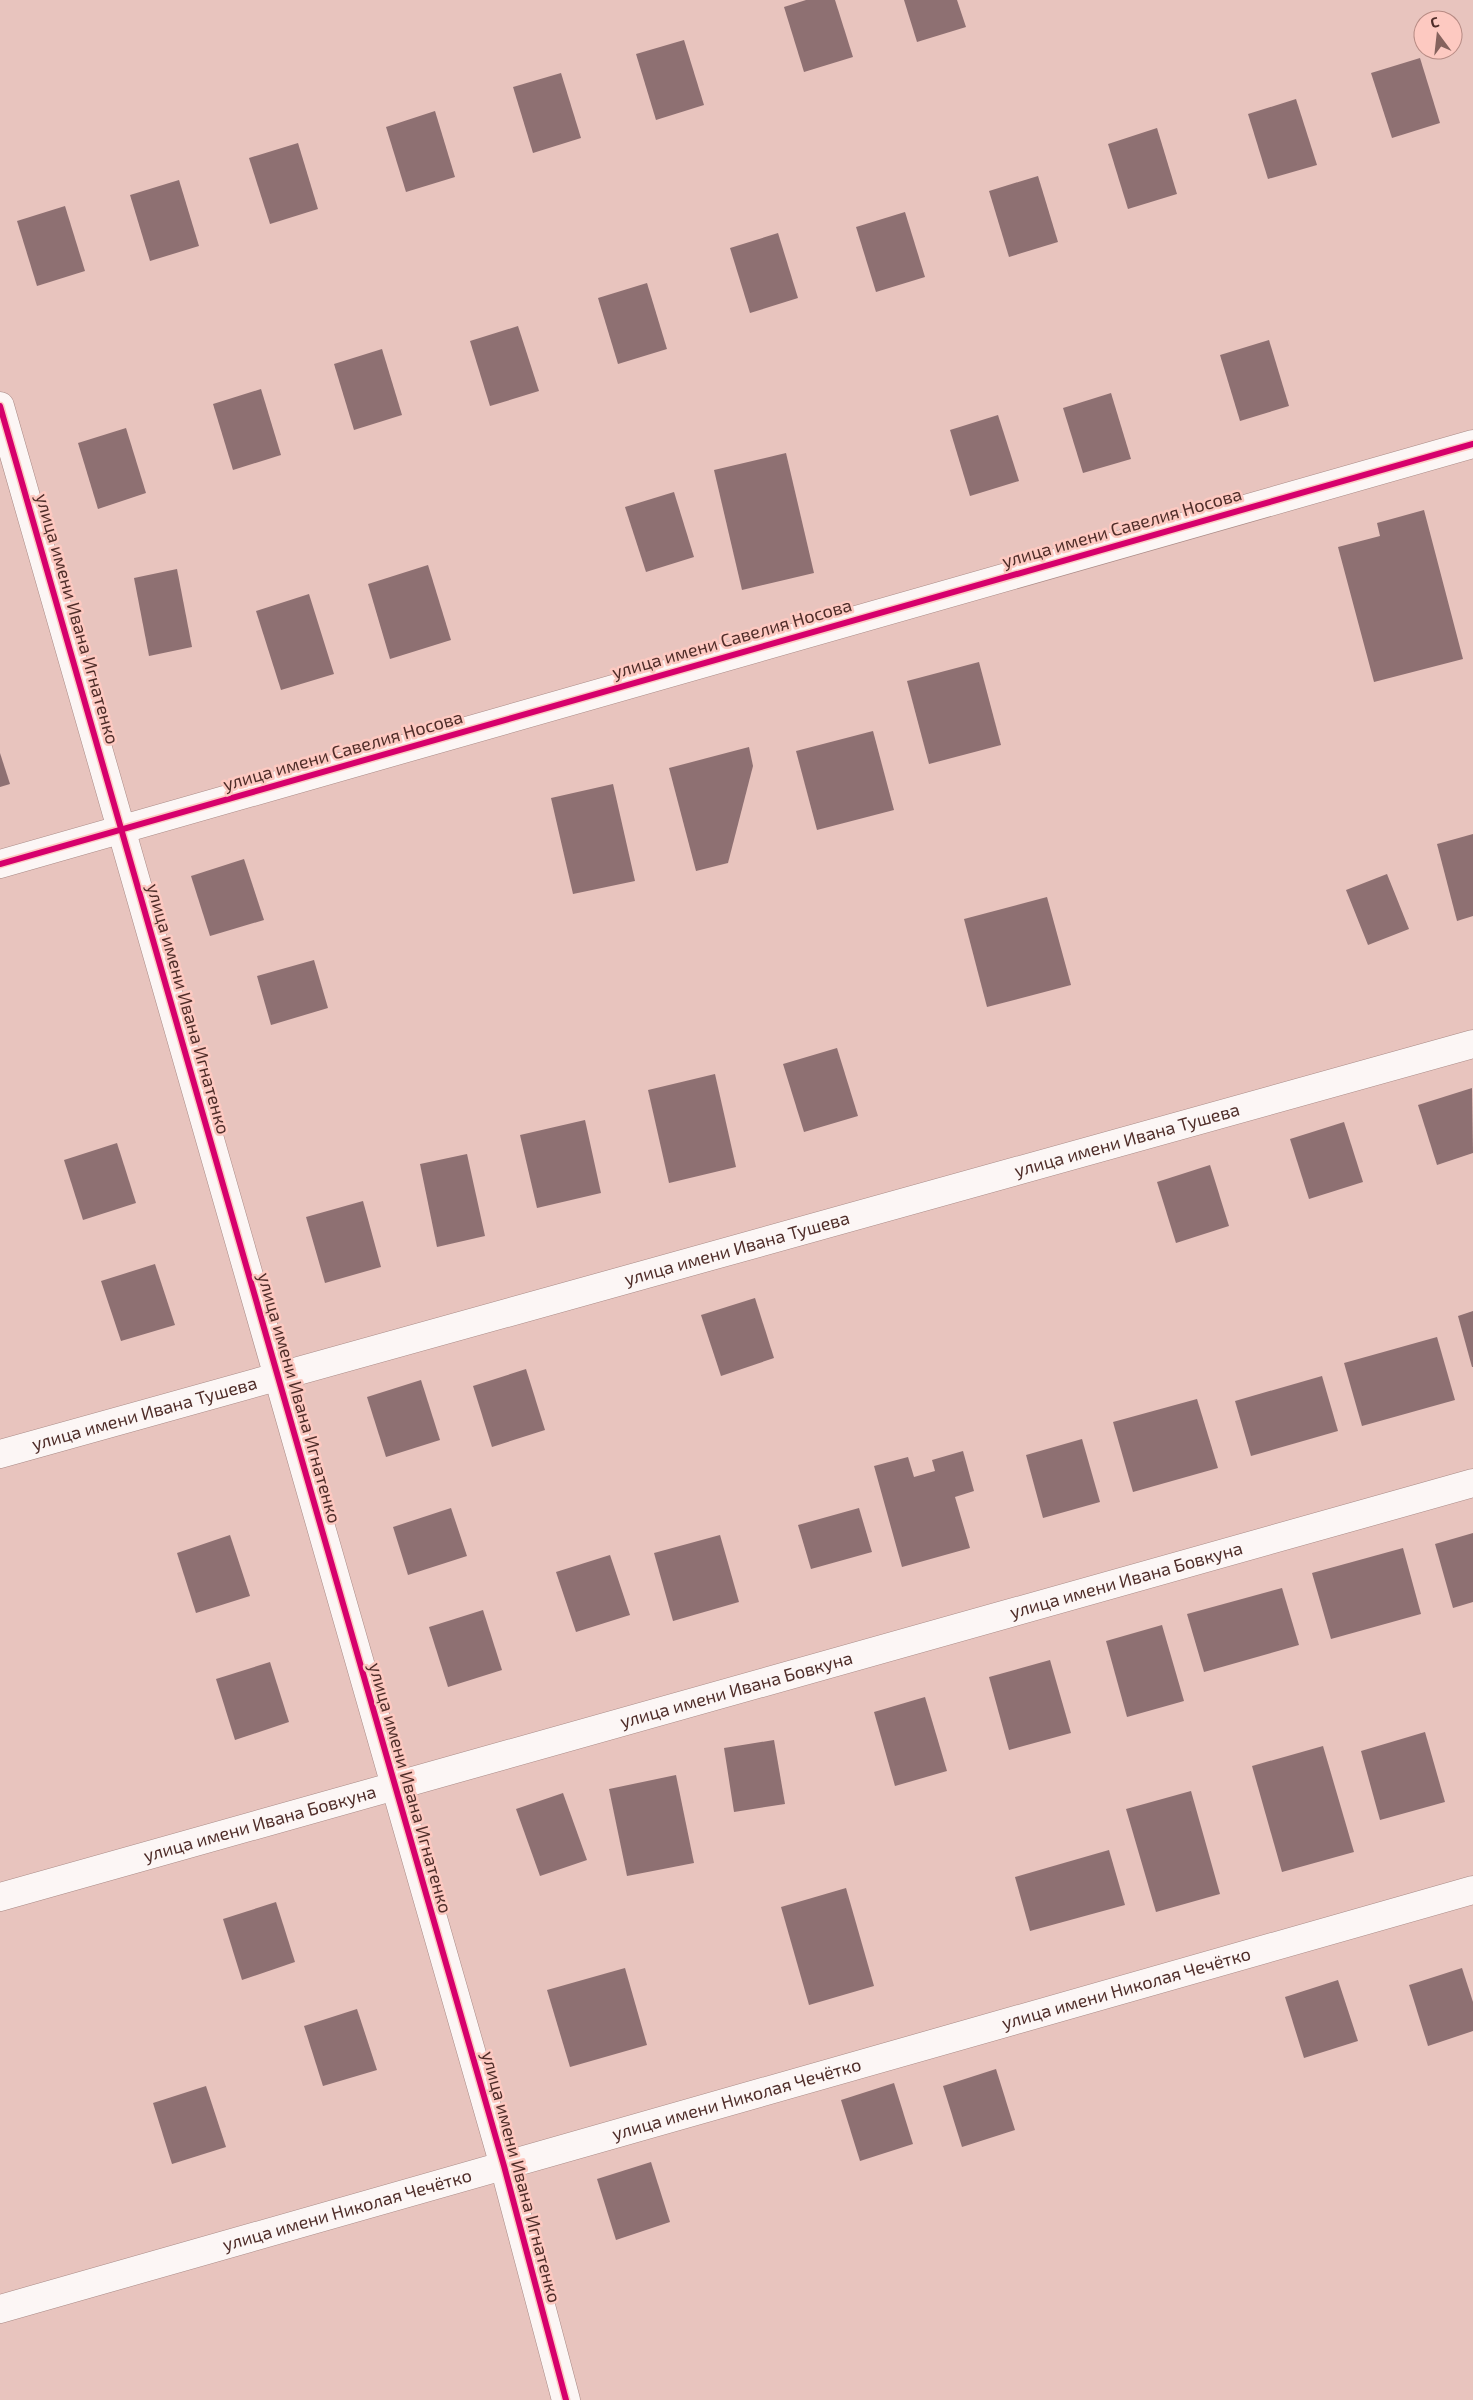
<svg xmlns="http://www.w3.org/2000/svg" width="1473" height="2400" font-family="'Exo 2',sans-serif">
<rect width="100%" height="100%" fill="#e8c4be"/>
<g fill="#8e7072">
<path d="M 806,0 L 835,0 L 853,57 L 804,72 L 784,7 Z"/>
<path d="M 904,0 L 957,0 L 966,27 L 917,42 Z"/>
<path d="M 684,40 L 704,105 L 656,120 L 636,54 Z"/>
<path d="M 1420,58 L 1440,123 L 1392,138 L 1371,73 Z"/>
<path d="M 561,73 L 581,138 L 533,153 L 513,87 Z"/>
<path d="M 1296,99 L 1317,165 L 1268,179 L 1248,114 Z"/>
<path d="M 435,111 L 455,177 L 406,192 L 386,127 Z"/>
<path d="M 1157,128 L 1177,194 L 1128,209 L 1108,144 Z"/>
<path d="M 298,143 L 318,209 L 270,224 L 249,158 Z"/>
<path d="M 1038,176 L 1058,242 L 1009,257 L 989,191 Z"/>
<path d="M 179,180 L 199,246 L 150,261 L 130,195 Z"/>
<path d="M 65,206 L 85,271 L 37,286 L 17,221 Z"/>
<path d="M 905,212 L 925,277 L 876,292 L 856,227 Z"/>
<path d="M 778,233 L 798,298 L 750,313 L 730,248 Z"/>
<path d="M 647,283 L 667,349 L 618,364 L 598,298 Z"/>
<path d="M 518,326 L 539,391 L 490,406 L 470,341 Z"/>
<path d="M 1269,340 L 1289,406 L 1240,421 L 1220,355 Z"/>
<path d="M 382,349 L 402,415 L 354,430 L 334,364 Z"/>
<path d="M 261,389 L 281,455 L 233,470 L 213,404 Z"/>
<path d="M 1111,393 L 1131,459 L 1083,473 L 1063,408 Z"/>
<path d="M 998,415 L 1019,481 L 970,496 L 950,430 Z"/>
<path d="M 126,428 L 146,493 L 98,509 L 78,443 Z"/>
<path d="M 786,453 L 814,573 L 742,590 L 714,470 Z"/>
<path d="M 674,492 L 694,557 L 646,572 L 625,507 Z"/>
<path d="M 1424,510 L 1463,659 L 1374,682 L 1338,547 L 1380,536 L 1377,523 Z"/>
<path d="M 428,565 L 451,640 L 390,659 L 368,584 Z"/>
<path d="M 177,569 L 192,647 L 149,656 L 134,578 Z"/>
<path d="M 309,594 L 334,674 L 281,690 L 256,611 Z"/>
<path d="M 979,662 L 1001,745 L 929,764 L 907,681 Z"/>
<path d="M 873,731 L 894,810 L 817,830 L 796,751 Z"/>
<path d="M 749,747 L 753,766 L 728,863 L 696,871 L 669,768 Z"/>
<path d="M 0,753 L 10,784 L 0,787 Z"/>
<path d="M 613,784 L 635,881 L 573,894 L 551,798 Z"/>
<path d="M 1473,834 L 1473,916 L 1457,921 L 1437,844 Z"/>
<path d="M 244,859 L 264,920 L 210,936 L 191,876 Z"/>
<path d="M 1387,874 L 1409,929 L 1368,945 L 1346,890 Z"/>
<path d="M 1047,897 L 1071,985 L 987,1007 L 964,919 Z"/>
<path d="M 314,960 L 328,1008 L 271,1025 L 257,976 Z"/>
<path d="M 837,1048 L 858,1116 L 804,1132 L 783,1064 Z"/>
<path d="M 715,1074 L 736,1167 L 669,1183 L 648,1090 Z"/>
<path d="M 1472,1088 L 1473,1153 L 1437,1165 L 1418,1105 Z"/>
<path d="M 585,1120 L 601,1193 L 537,1208 L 520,1135 Z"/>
<path d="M 1344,1122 L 1363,1182 L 1309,1199 L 1290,1139 Z"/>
<path d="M 117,1143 L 136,1203 L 83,1220 L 64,1160 Z"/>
<path d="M 467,1154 L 485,1236 L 437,1247 L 420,1164 Z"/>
<path d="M 1210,1165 L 1229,1226 L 1176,1243 L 1157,1182 Z"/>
<path d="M 363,1201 L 381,1267 L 325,1283 L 306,1217 Z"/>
<path d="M 155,1264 L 175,1325 L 121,1341 L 101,1281 Z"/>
<path d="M 755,1298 L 774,1358 L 721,1376 L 701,1315 Z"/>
<path d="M 1473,1311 L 1473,1367 L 1472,1367 L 1458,1316 Z"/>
<path d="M 1437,1337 L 1455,1400 L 1362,1426 L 1344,1363 Z"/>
<path d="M 526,1369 L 545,1430 L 492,1447 L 473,1386 Z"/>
<path d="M 1322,1376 L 1338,1431 L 1251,1456 L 1235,1401 Z"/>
<path d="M 421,1380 L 440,1440 L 386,1457 L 367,1397 Z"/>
<path d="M 1197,1399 L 1218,1468 L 1133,1492 L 1113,1422 Z"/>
<path d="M 1082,1439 L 1100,1502 L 1043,1518 L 1026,1455 Z"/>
<path d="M 963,1451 L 974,1491 L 955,1497 L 970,1548 L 902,1567 L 874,1466 L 908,1457 L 914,1477 L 935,1471 L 932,1460 Z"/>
<path d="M 451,1508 L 467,1556 L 408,1575 L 393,1527 Z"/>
<path d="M 859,1508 L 872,1552 L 811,1569 L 798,1525 Z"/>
<path d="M 1473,1533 L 1473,1602 L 1453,1608 L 1435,1544 Z"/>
<path d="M 230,1535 L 250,1596 L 196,1613 L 177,1553 Z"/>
<path d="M 720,1535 L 739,1602 L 673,1621 L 654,1553 Z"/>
<path d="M 1403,1548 L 1421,1614 L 1331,1639 L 1312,1573 Z"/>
<path d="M 610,1555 L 630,1615 L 576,1632 L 556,1572 Z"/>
<path d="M 1282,1588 L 1299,1645 L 1204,1672 L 1187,1614 Z"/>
<path d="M 483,1610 L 502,1670 L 448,1687 L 429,1627 Z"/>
<path d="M 1162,1625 L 1184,1701 L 1127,1717 L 1106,1641 Z"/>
<path d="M 1050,1660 L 1071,1733 L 1009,1750 L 989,1677 Z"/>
<path d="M 270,1662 L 289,1722 L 235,1740 L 216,1679 Z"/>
<path d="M 925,1697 L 947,1771 L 895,1786 L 874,1712 Z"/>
<path d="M 1425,1732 L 1445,1802 L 1380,1820 L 1361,1751 Z"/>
<path d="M 774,1740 L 785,1804 L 734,1812 L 724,1748 Z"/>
<path d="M 1323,1746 L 1354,1852 L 1282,1872 L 1252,1766 Z"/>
<path d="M 676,1775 L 694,1863 L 627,1876 L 609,1789 Z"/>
<path d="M 1191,1791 L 1220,1894 L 1156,1912 L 1126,1809 Z"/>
<path d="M 563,1793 L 587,1860 L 540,1876 L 516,1809 Z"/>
<path d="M 1109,1850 L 1125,1905 L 1030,1931 L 1015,1877 Z"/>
<path d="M 846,1888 L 874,1986 L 809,2005 L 781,1907 Z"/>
<path d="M 276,1902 L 295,1962 L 242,1980 L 223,1919 Z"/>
<path d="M 625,1968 L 647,2045 L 570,2067 L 547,1990 Z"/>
<path d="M 1462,1968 L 1473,2002 L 1473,2031 L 1428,2046 L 1409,1985 Z"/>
<path d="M 1338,1980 L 1358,2041 L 1304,2058 L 1285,1997 Z"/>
<path d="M 357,2009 L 377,2070 L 323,2086 L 304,2026 Z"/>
<path d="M 996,2069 L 1015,2130 L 962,2147 L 943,2086 Z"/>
<path d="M 894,2083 L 913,2144 L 860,2161 L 841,2100 Z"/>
<path d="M 206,2086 L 226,2147 L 172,2164 L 153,2103 Z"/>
<path d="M 651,2162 L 670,2222 L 616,2240 L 597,2179 Z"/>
</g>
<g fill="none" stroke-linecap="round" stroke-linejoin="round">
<defs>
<g id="street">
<path d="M 0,406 L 504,2166 L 566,2400"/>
<path d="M 0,864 L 1473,444"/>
<path id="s1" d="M 0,1454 L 1473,1044"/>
<path id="s2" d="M 0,1897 L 1473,1483"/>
<path id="s3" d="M 0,2309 L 1473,1890"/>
</g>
</defs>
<use href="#street" stroke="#a88985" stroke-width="29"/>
<use href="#street" stroke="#fcf6f5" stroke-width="28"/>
<defs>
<g id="cycleway">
<path d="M 0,406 L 504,2166 L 566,2400"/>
<path d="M 0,864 L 1473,444"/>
</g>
</defs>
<use href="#cycleway" stroke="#fdc9c1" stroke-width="9"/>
<use href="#cycleway" stroke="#d6006c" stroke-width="6"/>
</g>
<g text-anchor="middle" stroke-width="5" stroke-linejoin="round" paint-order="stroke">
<g font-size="18" fill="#4f2d29" stroke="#fdc9c1">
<text transform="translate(1122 528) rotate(-16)" y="6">улица имени Савелия Носова</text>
<text transform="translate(77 619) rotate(74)" y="6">улица имени Ивана Игнатенко</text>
<text transform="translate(732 639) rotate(-16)" y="6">улица имени Савелия Носова</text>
<text transform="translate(343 751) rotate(-16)" y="6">улица имени Савелия Носова</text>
<text transform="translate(188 1009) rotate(74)" y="6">улица имени Ивана Игнатенко</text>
<text dy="6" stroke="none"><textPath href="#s1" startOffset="1170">улица имени Ивана Тушева</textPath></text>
<text dy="6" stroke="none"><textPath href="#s1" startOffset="765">улица имени Ивана Тушева</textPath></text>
<text transform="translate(299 1398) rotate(74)" y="6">улица имени Ивана Игнатенко</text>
<text dy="6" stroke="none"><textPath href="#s1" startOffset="150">улица имени Ивана Тушева</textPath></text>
<text dy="6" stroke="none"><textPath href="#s2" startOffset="1170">улица имени Ивана Бовкуна</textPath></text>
<text dy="6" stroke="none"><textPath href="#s2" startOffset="765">улица имени Ивана Бовкуна</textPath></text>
<text transform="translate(410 1788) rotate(74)" y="6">улица имени Ивана Игнатенко</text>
<text dy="6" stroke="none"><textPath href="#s2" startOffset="270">улица имени Ивана Бовкуна</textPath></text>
<text dy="6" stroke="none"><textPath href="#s3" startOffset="1171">улица имени Николая Чечётко</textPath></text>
<text dy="6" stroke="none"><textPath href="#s3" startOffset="766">улица имени Николая Чечётко</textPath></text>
<text transform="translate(521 2177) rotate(75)" y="6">улица имени Ивана Игнатенко</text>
<text dy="6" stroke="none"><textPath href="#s3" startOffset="361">улица имени Николая Чечётко</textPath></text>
</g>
</g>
<g transform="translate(1438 35) rotate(345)"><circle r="24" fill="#fdc9c1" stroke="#b78b84"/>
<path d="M0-4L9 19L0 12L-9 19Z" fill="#85625d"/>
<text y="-8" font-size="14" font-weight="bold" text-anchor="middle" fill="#4f2d29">С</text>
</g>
</svg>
